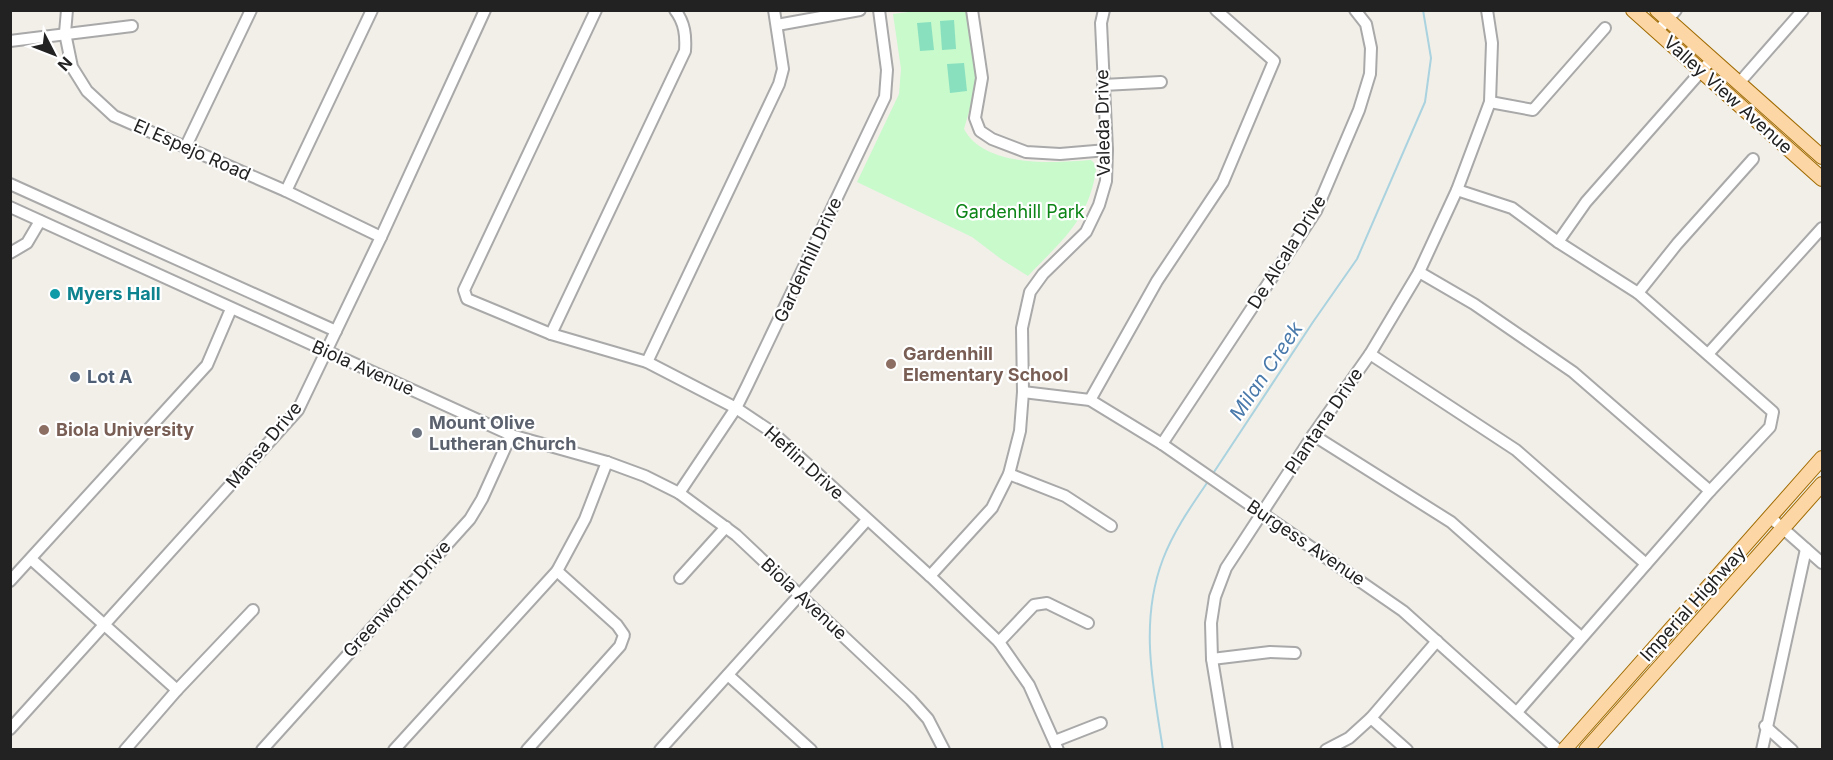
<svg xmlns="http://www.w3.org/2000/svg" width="1833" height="760" font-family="Inter,sans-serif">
<rect width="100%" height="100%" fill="#f2efe9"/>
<path fill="#c8facc" d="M 916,11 L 967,11 L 977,64 L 973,98 L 964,129 C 985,168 1054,163 1091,160 C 1099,166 1095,173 1094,181 C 1084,225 1057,245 1028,276 L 1001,259 L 972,237 L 857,182 L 899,94 L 901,69 L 893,14 Z"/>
<g fill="#88e0be">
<path d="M 954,20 L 956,49 L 942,50 L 940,21 Z"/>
<path d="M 931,22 L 934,50 L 920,51 L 917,23 Z"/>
<path d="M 964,63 L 967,91 L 950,93 L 947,64 Z"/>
</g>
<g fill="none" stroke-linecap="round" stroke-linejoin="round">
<g stroke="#aad3df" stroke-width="2">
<path d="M 1212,475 L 1313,322 L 1357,259 L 1425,102 L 1431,58 L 1423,10"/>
<path d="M 1163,750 C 1153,685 1139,622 1163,559 C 1174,530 1192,505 1209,480"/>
</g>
<defs>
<g id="minor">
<path d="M 67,10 L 65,33 L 72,67 L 87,91 L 114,116 L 286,191 L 381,237"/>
<path d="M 596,10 L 464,290 L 467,299 L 551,334 L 647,362 L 736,408 L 772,432 L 930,576 L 999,642 L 1029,685 L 1058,750"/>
<path d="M 972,10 L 982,78 L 975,118 L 980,131 L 992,139 L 1026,152 L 1060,154 L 1107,150"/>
<path d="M 777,25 L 860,10"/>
<path d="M 1657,32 L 1676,10"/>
<path d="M 10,41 L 132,26"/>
<path d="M 1739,83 L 1803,10"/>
<path d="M 1103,85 L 1161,82"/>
<path d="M 1490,102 L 1533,110 L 1605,28"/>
<path d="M 186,146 L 251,10"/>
<path d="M 10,184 L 336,331"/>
<path d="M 1457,190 L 1512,208 L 1558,242 L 1638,293 L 1773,412 L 1770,427 L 1710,491 L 1517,712"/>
<path d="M 286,191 L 372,10"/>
<path d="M 10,207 L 511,435 L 607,462 L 645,476 L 679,493 L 736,535 L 911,700 L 928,719 L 944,750"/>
<path d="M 1558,242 L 1586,202 L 1712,59"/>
<path d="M 10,253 L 27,243 L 40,221"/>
<path d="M 1419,272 L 1474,304 L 1573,372 L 1710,491"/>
<path d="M 1638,293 L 1677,244 L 1753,159"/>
<path d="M 551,334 L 685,51 C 686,36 685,23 675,10"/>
<path d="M 1370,354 L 1516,450 L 1646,564"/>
<path d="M 1708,354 L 1822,228"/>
<path d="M 647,362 L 779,84 L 783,69 L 774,10"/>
<path d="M 1023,392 L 1090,400 L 1162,444 L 1403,611 L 1558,750"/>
<path d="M 1090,400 L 1157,281 L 1223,182 L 1274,61 L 1216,10"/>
<path d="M 1313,435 L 1451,522 L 1581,637"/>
<path d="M 1162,444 L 1316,211 L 1359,110 L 1370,74 L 1371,48 L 1366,24 L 1355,10"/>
<path d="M 1009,474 L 1065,496 L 1111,526"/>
<path d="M 679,493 L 736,408 L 747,386 L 885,97 L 887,70 L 879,10"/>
<path d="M 1770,517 L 1822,563"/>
<path d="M 31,559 L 177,690"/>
<path d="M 930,576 L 992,508 L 1009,474 L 1020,431 L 1023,392 L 1022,328 L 1030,292 L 1043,274 L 1086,232 L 1099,205 L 1106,181 L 1107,150 L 1101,23 L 1104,10"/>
<path d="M 680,578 L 726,527"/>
<path d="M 10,581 L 207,365 L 231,309"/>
<path d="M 999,642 L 1034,605 L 1047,603 L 1088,623"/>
<path d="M 1212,659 L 1270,652 L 1295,653"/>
<path d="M 728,675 L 811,750"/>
<path d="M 1371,718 L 1407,750"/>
<path d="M 1765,726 L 1792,750"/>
<path d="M 10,729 L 298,410 L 381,237 L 485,10"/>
<path d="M 1055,741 L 1101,723"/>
<path d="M 125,750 L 177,690 L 253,610"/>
<path d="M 262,750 L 470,519 L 482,499 L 511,435"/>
<path d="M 394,750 L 557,571 L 585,519 L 607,462"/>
<path d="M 527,750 L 620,646 L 624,635 L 617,625 L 557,571"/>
<path d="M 660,750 L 867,520"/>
<path d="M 1227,750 L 1212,659 L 1211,623 L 1215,597 L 1226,568 L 1313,435 L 1370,354 L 1419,272 L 1457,190 L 1490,102 L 1492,43 L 1487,10"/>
<path d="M 1326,750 L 1349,738 L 1371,718 L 1437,641"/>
<path d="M 1762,750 L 1806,549"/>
</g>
<g id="major">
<path d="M 1633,10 L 1822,179"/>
<path d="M 1657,10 L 1822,157"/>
<path d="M 1564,750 L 1822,458"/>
<path d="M 1586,750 L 1822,484"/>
</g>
</defs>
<use href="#minor" stroke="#a9a9a9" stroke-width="14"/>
<use href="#major" stroke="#a06b00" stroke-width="16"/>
<use href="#minor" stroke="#fff" stroke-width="10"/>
<use href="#major" stroke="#fcd6a4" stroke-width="14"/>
</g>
<circle fill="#0f9aa8" stroke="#fff" stroke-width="2" cx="55" cy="294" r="6"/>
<g fill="#8d6e63" stroke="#fff" stroke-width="2">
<circle cx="891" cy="364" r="6"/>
<circle cx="44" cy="430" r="6"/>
</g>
<circle fill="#5c6f8a" stroke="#fff" stroke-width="2" cx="75" cy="377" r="6"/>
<circle fill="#6b7280" stroke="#fff" stroke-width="2" cx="417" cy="433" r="6"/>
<g text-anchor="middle" stroke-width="4.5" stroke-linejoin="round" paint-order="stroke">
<g font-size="18" fill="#222" stroke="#fff">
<text transform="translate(1728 95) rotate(42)" y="6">Valley View Avenue</text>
<text transform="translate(1103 123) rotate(-91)" y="6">Valeda Drive</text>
<text transform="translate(192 150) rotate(24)" y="6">El Espejo Road</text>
<text transform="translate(1287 252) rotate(-58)" y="6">De Alcala Drive</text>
<text transform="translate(808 260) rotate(-65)" y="6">Gardenhill Drive</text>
<text transform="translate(363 368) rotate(24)" y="6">Biola Avenue</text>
<text transform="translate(1324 421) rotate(-56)" y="6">Plantana Drive</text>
<text transform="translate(264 445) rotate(-50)" y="6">Mansa Drive</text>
<text transform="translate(804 463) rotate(42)" y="6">Heflin Drive</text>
<text transform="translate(1306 543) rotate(34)" y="6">Burgess Avenue</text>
<text transform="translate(397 599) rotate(-48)" y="6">Greenworth Drive</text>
<text transform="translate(804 599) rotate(43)" y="6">Biola Avenue</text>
<text transform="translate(1693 604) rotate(-48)" y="6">Imperial Highway</text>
</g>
<g font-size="18" fill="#0c8416" stroke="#fff">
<text x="1020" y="218">Gardenhill Park</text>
</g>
<g font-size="18" font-weight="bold" fill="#0d838f" stroke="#fff" text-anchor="start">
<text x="67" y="300">Myers Hall</text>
</g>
<g font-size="18" font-weight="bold" fill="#785e54" stroke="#fff" text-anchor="start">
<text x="903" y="360">Gardenhill<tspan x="903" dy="21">Elementary School</tspan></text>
<text x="56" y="436">Biola University</text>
</g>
<g font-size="18" font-weight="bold" fill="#4e5e75" stroke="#fff" text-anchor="start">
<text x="87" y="383">Lot A</text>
</g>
<g font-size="18" font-weight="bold" fill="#5b616d" stroke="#fff" text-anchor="start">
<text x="429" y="429">Mount Olive<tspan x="429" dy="21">Lutheran Church</tspan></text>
</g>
<g font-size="20" font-style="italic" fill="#4a7aab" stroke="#fff">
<text transform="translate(1266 371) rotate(-56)" y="7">Milan Creek</text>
</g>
</g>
<rect width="1833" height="760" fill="none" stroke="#222222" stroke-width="24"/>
<g transform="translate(54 54) rotate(132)" stroke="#ffffff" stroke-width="4.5" paint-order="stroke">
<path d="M0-4.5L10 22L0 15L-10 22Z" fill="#222222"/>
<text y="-9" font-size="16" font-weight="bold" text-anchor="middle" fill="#222222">N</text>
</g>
</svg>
